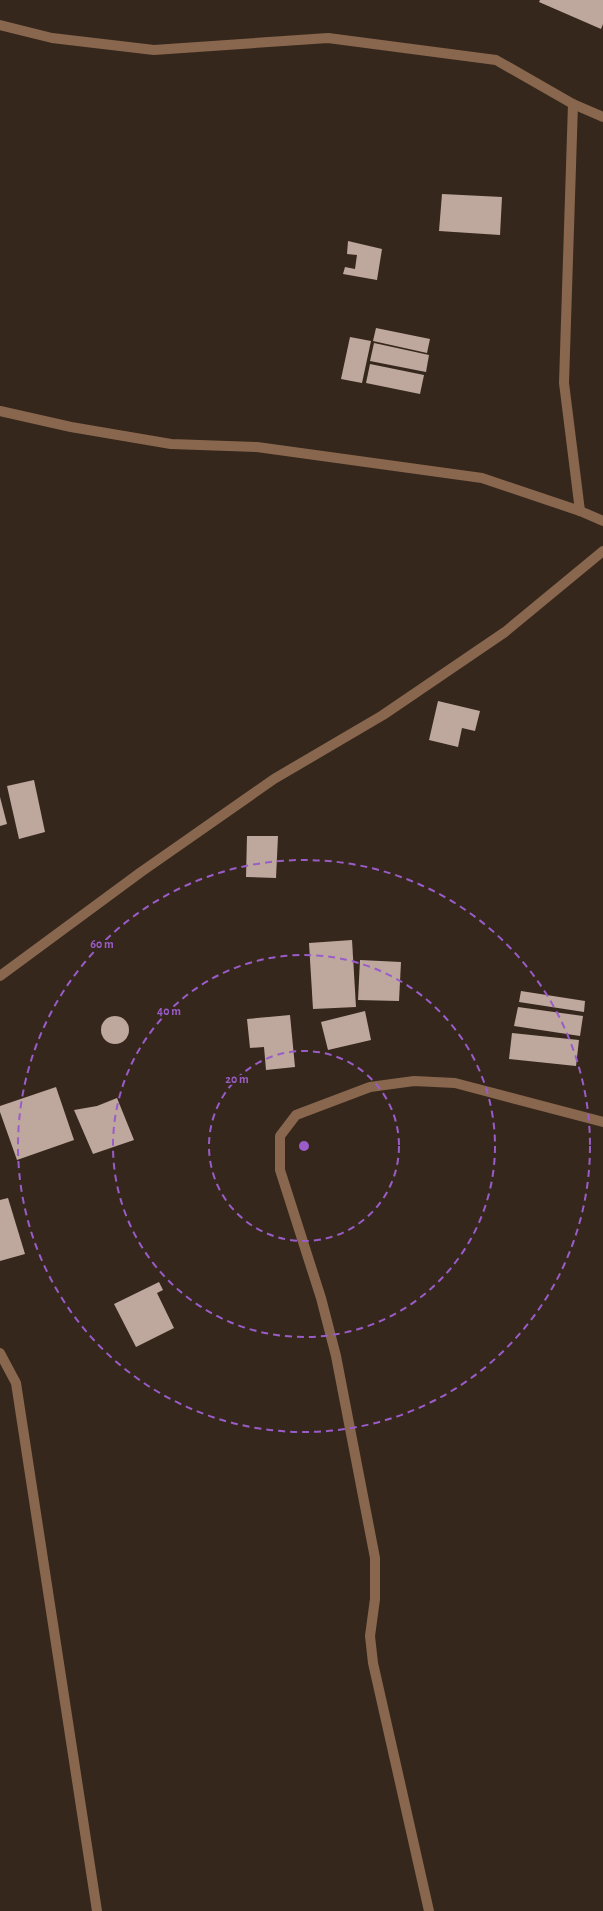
<svg xmlns="http://www.w3.org/2000/svg" width="603" height="1911" font-family="'Alegreya Sans',sans-serif">
<rect width="100%" height="100%" fill="#36271c"/>
<g fill="#bea89e">
<path d="M 540,0 L 603,0 L 603,24 L 601,29 L 539,2 Z"/>
<path d="M 442,194 L 502,197 L 500,235 L 439,231 Z"/>
<path d="M 348,241 L 382,249 L 377,280 L 343,274 L 345,267 L 355,269 L 357,255 L 347,254 Z"/>
<path d="M 376,328 L 430,339 L 427,353 L 373,341 Z"/>
<path d="M 350,337 L 371,341 L 362,383 L 341,379 Z"/>
<path d="M 374,343 L 429,355 L 426,372 L 370,361 Z"/>
<path d="M 370,364 L 424,375 L 420,394 L 366,383 Z"/>
<path d="M 438,701 L 480,711 L 475,731 L 462,728 L 458,747 L 429,740 Z"/>
<path d="M 34,780 L 45,832 L 19,839 L 7,786 Z"/>
<path d="M 0,797 L 7,824 L 0,826 Z"/>
<path d="M 247,836 L 278,836 L 276,878 L 246,877 Z"/>
<path d="M 352,940 L 356,1007 L 313,1009 L 309,943 Z"/>
<path d="M 360,960 L 401,962 L 399,1001 L 358,1000 Z"/>
<path d="M 521,991 L 585,1001 L 584,1012 L 519,1002 Z"/>
<path d="M 518,1007 L 583,1016 L 580,1036 L 514,1026 Z"/>
<path d="M 365,1011 L 371,1040 L 328,1050 L 321,1022 Z"/>
<path d="M 290,1015 L 295,1067 L 266,1070 L 264,1047 L 250,1048 L 247,1019 Z"/>
<circle cx="115" cy="1030" r="14"/>
<path d="M 512,1033 L 579,1040 L 576,1066 L 509,1059 Z"/>
<path d="M 56,1087 L 74,1140 L 17,1160 L 0,1112 L 0,1106 Z"/>
<path d="M 117,1098 L 134,1140 L 93,1154 L 74,1110 L 97,1106 Z"/>
<path d="M 8,1198 L 25,1254 L 0,1261 L 0,1200 Z"/>
<path d="M 159,1282 L 163,1290 L 157,1293 L 174,1328 L 136,1347 L 114,1304 Z"/>
</g>
<g fill="none" stroke-linecap="round" stroke-linejoin="round">
<g stroke="#89674e" stroke-width="10">
<path d="M 0,25 L 52,38 L 154,50 L 328,38 L 496,60 L 573,104 L 603,117"/>
<path d="M 573,104 L 564,383 L 580,511"/>
<path d="M 0,411 L 71,427 L 171,444 L 257,447 L 482,478 L 580,511 L 603,521"/>
<path d="M 0,976 L 141,872 L 274,779 L 383,715 L 505,632 L 603,551"/>
<path d="M 0,1353 L 16,1383 L 97,1911"/>
<path d="M 429,1911 L 373,1663 L 370,1636 L 375,1599 L 375,1558 L 336,1356 L 321,1298 L 280,1170 L 280,1136 L 296,1115 L 370,1087 L 414,1081 L 455,1083 L 603,1122"/>
</g>
</g>
<g fill="none" stroke="#9a5cc8" stroke-width="2" stroke-dasharray="7 5">
<circle cx="304" cy="1146" r="95"/>
<circle cx="304" cy="1146" r="191"/>
<circle cx="304" cy="1146" r="286"/>
</g>
<circle cx="304" cy="1146" r="6" fill="#9a5cc8" stroke="#36271c" stroke-width="2"/>
<g font-size="12" text-anchor="middle" font-weight="bold" fill="#9a5cc8" stroke="#36271c" stroke-width="4" stroke-linejoin="round" paint-order="stroke">
<text x="102" y="948">60 m</text>
<text x="169" y="1015">40 m</text>
<text x="237" y="1083">20 m</text>
</g>
</svg>
